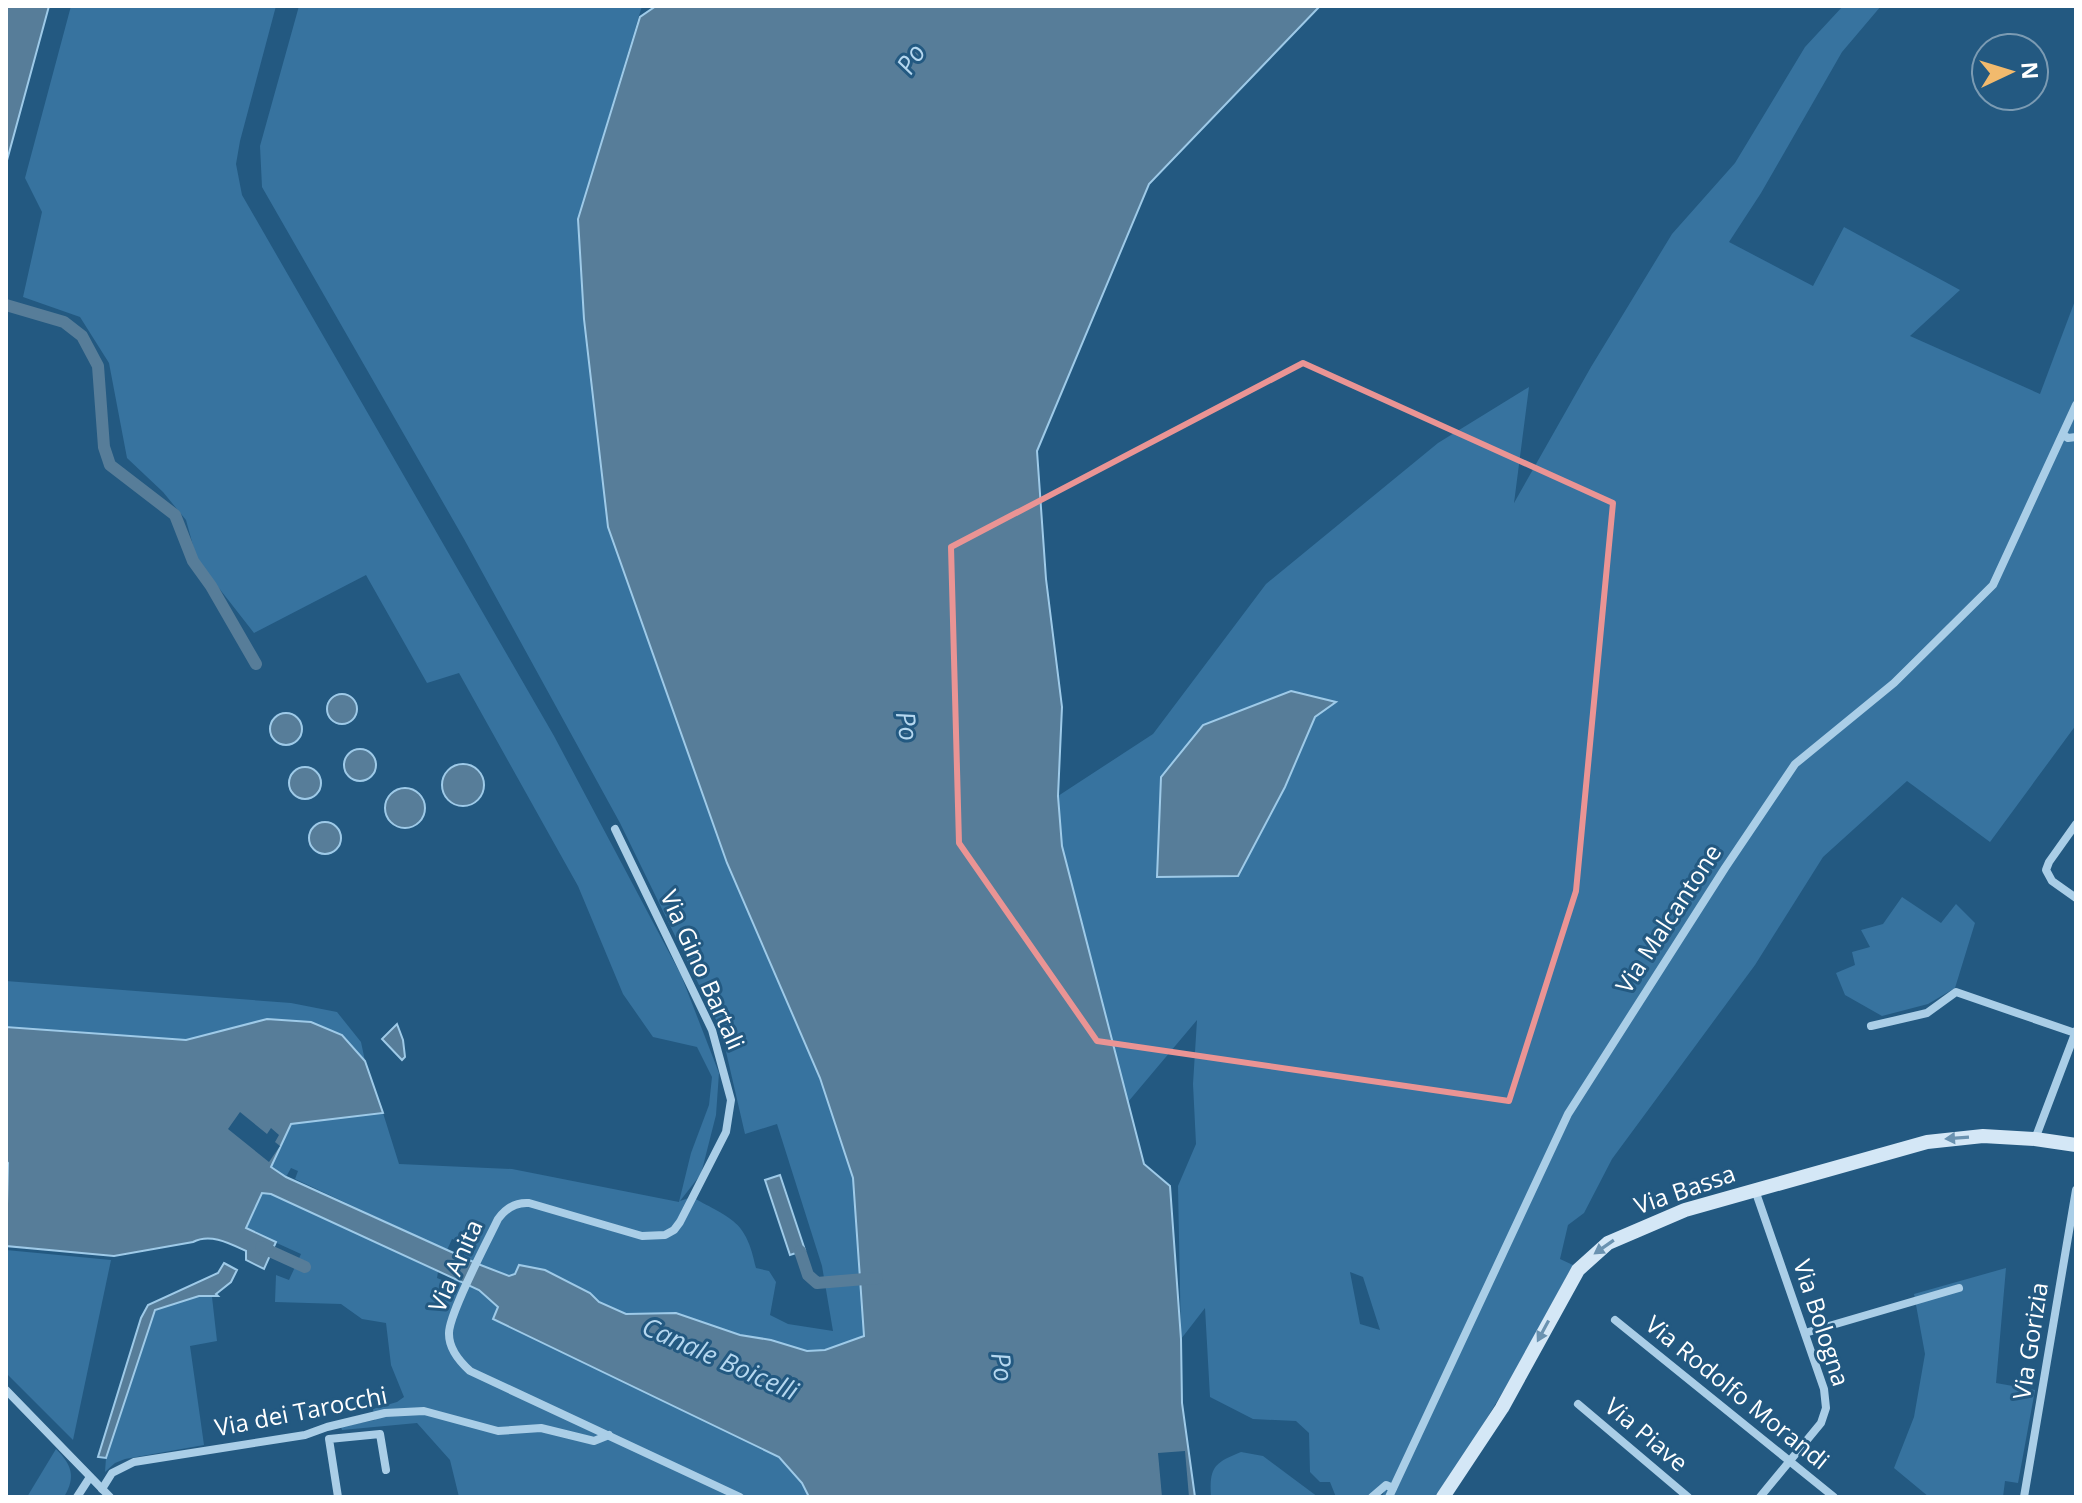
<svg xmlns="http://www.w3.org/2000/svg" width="2082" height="1503" font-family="'Open Sans',sans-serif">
<rect width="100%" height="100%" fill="#235981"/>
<g fill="#37739f" fill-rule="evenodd">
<path d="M 71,6 L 276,6 L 240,141 L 236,164 L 242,195 L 554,736 L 681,975 L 719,1073 L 716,1115 L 701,1174 L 680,1201 L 692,1197 C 733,1220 746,1220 756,1268 L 769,1271 L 776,1282 L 770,1315 L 788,1324 L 833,1331 L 822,1266 L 777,1124 L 745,1134 L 721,1030 L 620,823 L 464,539 L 262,187 L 260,146 L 299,6 L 642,6 L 578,219 L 584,319 L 608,527 L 727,863 L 820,1078 L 853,1178 L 865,1336 L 825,1350 L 807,1351 L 771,1340 L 740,1335 L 676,1313 L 626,1314 L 599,1302 L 590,1293 L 515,1274 C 500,1278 477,1264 463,1258 L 467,1244 L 452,1239 L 447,1250 L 295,1179 L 298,1171 L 291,1168 L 286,1177 L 271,1167 L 291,1124 L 383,1113 L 399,1164 L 512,1169 L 679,1202 L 691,1153 L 709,1105 L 712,1077 L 697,1047 L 653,1037 L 623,994 L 578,886 L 459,673 L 427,683 L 366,575 L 254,633 L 197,560 L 186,520 L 163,492 L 127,458 L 109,363 L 80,317 L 23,297 L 42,212 L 25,178 Z"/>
<path d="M 1843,6 L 1881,6 L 1842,52 L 1761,193 L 1729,242 L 1813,286 L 1844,227 L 1960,290 L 1910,336 L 2040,394 L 2076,298 L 2076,725 L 1990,842 L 1907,781 L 1823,857 L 1755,965 L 1612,1159 L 1584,1213 L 1568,1225 L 1560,1259 L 1573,1265 L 1510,1380 L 1439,1497 L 1382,1497 L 1388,1481 L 1369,1497 L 1336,1497 L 1330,1482 L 1320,1482 L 1310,1472 L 1309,1433 L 1296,1421 L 1253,1419 L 1210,1397 L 1205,1308 L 1181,1339 L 1178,1186 L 1196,1144 L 1193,1084 L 1197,1020 L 1128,1102 L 1062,846 L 1058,796 L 1153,734 L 1266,584 L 1438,443 L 1529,387 L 1514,503 L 1591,367 L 1672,234 L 1735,163 L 1805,47 ZM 1291,691 L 1335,703 L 1315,717 L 1285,787 ZM 1350,1272 L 1363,1277 L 1380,1330 L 1360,1324 Z"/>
<path d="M 1902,897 L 1941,923 L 1956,904 L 1975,923 L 1955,988 L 1928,1004 L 1882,1016 L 1845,995 L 1836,973 L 1855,965 L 1852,952 L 1870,947 L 1861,930 L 1883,924 Z"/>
<path d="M 6,981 L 291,1003 L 337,1012 L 361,1042 L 365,1061 L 342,1035 L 311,1022 L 267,1019 L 186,1040 L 6,1027 Z"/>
<path d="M 262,1193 L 277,1196 L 438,1272 L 437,1278 L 452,1284 L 455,1278 L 479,1290 L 498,1307 L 494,1319 L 779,1457 L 802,1483 L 809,1497 L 459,1497 L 450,1460 L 417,1423 L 342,1430 L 341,1427 L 375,1420 L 373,1409 L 397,1402 L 404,1397 L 391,1365 L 386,1323 L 362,1319 L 341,1304 L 275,1302 L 276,1275 L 289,1280 L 301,1254 L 246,1229 Z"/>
<path d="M 6,1250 L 111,1260 L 73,1440 L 6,1373 Z"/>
<path d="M 2006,1268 L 1996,1383 L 2035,1390 L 2018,1483 L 2005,1481 L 2003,1497 L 1929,1497 L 1894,1468 L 1914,1417 L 1925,1354 L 1914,1294 Z"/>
<path d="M 199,1296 L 212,1297 L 217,1341 L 190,1346 L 204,1445 L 125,1459 L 115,1463 L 105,1472 L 106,1458 L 155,1310 Z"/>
<path d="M 56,1449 C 72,1465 76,1477 64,1497 L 27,1497 Z"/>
<path d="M 1241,1452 L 1263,1456 L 1318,1497 L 1211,1497 C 1209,1467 1214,1463 1241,1452 Z"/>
</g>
<g fill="#577d99" stroke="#9ecae8" stroke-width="2">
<path d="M 6,6 L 49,6 L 6,164 Z"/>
<path d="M 656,6 L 1320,6 L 1149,184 L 1037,451 L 1046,579 L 1062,707 L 1058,796 L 1062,846 L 1144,1164 L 1170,1186 L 1181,1339 L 1182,1403 L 1195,1497 L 809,1497 L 802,1483 L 779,1457 L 493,1319 L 498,1307 L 479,1290 L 271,1194 L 262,1193 L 246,1228 L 276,1242 L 264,1269 L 246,1260 L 246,1251 C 229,1243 210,1233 193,1242 L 114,1256 L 6,1246 L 8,1163 L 6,1161 L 6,1027 L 186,1040 L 267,1019 L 311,1022 L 342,1035 L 365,1061 L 383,1113 L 291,1124 L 271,1167 L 286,1177 L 478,1264 L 509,1276 L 515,1274 L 519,1265 L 545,1270 L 590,1293 L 599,1302 L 626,1314 L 676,1313 L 740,1335 L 771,1340 L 807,1351 L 825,1350 L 864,1336 L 853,1178 L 820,1078 L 727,863 L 608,527 L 584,319 L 578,219 L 640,17 Z"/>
<path d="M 1291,691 L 1336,702 L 1315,717 L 1285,787 L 1238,876 L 1157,877 L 1161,777 L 1203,725 Z"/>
<circle cx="342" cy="709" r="15"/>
<circle cx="286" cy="729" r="16"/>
<circle cx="360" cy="765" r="16"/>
<circle cx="463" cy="785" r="21"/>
<circle cx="305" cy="783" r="16"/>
<circle cx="405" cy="808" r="20"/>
<circle cx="325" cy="838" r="16"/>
<path d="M 397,1024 L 403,1040 L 405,1057 L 402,1060 L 382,1039 Z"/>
<path d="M 780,1175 L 805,1250 L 790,1255 L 765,1180 Z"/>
<path d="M 224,1263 L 237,1270 L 231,1282 L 216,1294 L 218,1296 L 199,1296 L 155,1310 L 106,1458 L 98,1457 L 141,1318 L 148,1305 L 218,1273 Z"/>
</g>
<g fill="#235981">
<path d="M 240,1112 L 267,1134 L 271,1128 L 279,1135 L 275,1142 L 280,1146 L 269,1162 L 228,1129 Z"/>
<path d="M 1185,1451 L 1189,1497 L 1162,1497 L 1158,1453 Z"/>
</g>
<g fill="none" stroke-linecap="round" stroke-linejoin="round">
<g stroke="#577d99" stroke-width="12">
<path d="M 6,305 L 64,322 L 82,336 L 98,366 L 104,447 L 110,465 L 175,515 L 193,561 L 211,586 L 256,664"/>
<path d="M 261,1247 L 305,1267"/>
<path d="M 800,1251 L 808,1275 L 817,1283 L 877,1278"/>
</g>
<g stroke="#aacee7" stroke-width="8">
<path d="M 2063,435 L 2068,438 L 2076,437"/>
<path d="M 2076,824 L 2049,862 L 2046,870 L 2052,881 L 2076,898"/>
<path d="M 615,829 L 712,1030 L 731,1100 L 726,1132 L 680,1222 L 674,1230 L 665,1235 L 642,1236 L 529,1203 C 516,1202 506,1208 498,1219 C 488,1240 448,1315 449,1334 C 449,1348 459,1361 470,1371 L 740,1497"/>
<path d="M 1871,1026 L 1927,1013 L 1956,992 L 2075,1033"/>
<path d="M 2035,1139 L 2076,1031"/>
<path d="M 1755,1190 L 1824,1389 L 1826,1408 L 1821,1423 L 1760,1497"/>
<path d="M 1615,1320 L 1834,1497"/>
<path d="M 1805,1333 L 1959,1288"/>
<path d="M 6,1390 L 110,1497"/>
<path d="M 1578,1404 L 1688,1497"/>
<path d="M 102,1489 L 112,1473 L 134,1462 L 305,1435 L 327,1427 L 385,1413 L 424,1411 L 498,1431 L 541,1428 L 594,1441 L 609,1435"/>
<path d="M 77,1497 L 90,1477"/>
<path d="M 338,1497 L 329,1439 L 380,1434 L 386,1470"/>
<path d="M 1372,1497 L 1386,1485 L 1393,1488"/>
<path d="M 1389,1497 L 1568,1114 L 1725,868 L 1795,764 L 1894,683 L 1993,585 L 2076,405"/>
<path d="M 2024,1497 L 2076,1190"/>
</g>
<path stroke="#d4e7f6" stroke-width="14" d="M 1443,1497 L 1502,1408 L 1578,1270 L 1608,1243 L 1685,1210 L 1927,1142 L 1983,1136 L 2035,1139 L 2076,1145"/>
</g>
<defs><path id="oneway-solid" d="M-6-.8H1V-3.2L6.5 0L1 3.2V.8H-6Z" transform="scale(2)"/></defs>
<g fill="#6a92b0">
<use href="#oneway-solid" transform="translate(1957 1138) rotate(176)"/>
<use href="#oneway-solid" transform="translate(1604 1247) rotate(145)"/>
<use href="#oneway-solid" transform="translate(1543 1331) rotate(118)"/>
</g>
<path fill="none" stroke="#ea9494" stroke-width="6" stroke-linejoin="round" d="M 1303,363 L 1613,503 L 1576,891 L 1509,1101 L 1097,1041 L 959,843 L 951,547 Z"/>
<g text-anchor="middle" stroke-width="6" stroke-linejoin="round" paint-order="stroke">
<g font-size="24" fill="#fff" stroke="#235981">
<text transform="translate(1669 919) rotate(-57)" y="8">Via Malcantone</text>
<text transform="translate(702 970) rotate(66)" y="8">Via Gino Bartali</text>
<text transform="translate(1685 1190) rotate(-19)" y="8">Via Bassa</text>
<text transform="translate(456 1266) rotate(-66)" y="8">Via Anita</text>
<text transform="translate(1821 1323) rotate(72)" y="8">Via Bologna</text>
<text transform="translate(2031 1341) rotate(-81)" y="8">Via Gorizia</text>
<text transform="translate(1737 1393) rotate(39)" y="8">Via Rodolfo Morandi</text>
<text transform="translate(301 1412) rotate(-11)" y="8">Via dei Tarocchi</text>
<text transform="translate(1646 1435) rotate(40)" y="8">Via Piave</text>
</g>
<g font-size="26" font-style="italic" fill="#b5d7ef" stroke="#235981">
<text transform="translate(911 59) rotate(-58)" y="9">Po</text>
<text transform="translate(907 726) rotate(81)" y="9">Po</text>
<text transform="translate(720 1359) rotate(24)" y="9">Canale Boicelli</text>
<text transform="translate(1002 1367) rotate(82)" y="9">Po</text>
</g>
</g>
<rect width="2082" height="1503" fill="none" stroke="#ffffff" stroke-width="16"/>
<g transform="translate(2010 72) rotate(86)"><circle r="38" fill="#235981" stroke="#7b9bb3" stroke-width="2"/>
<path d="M0-6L14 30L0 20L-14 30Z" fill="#f2ba6d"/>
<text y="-12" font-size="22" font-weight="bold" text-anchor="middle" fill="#ffffff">N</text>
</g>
</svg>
